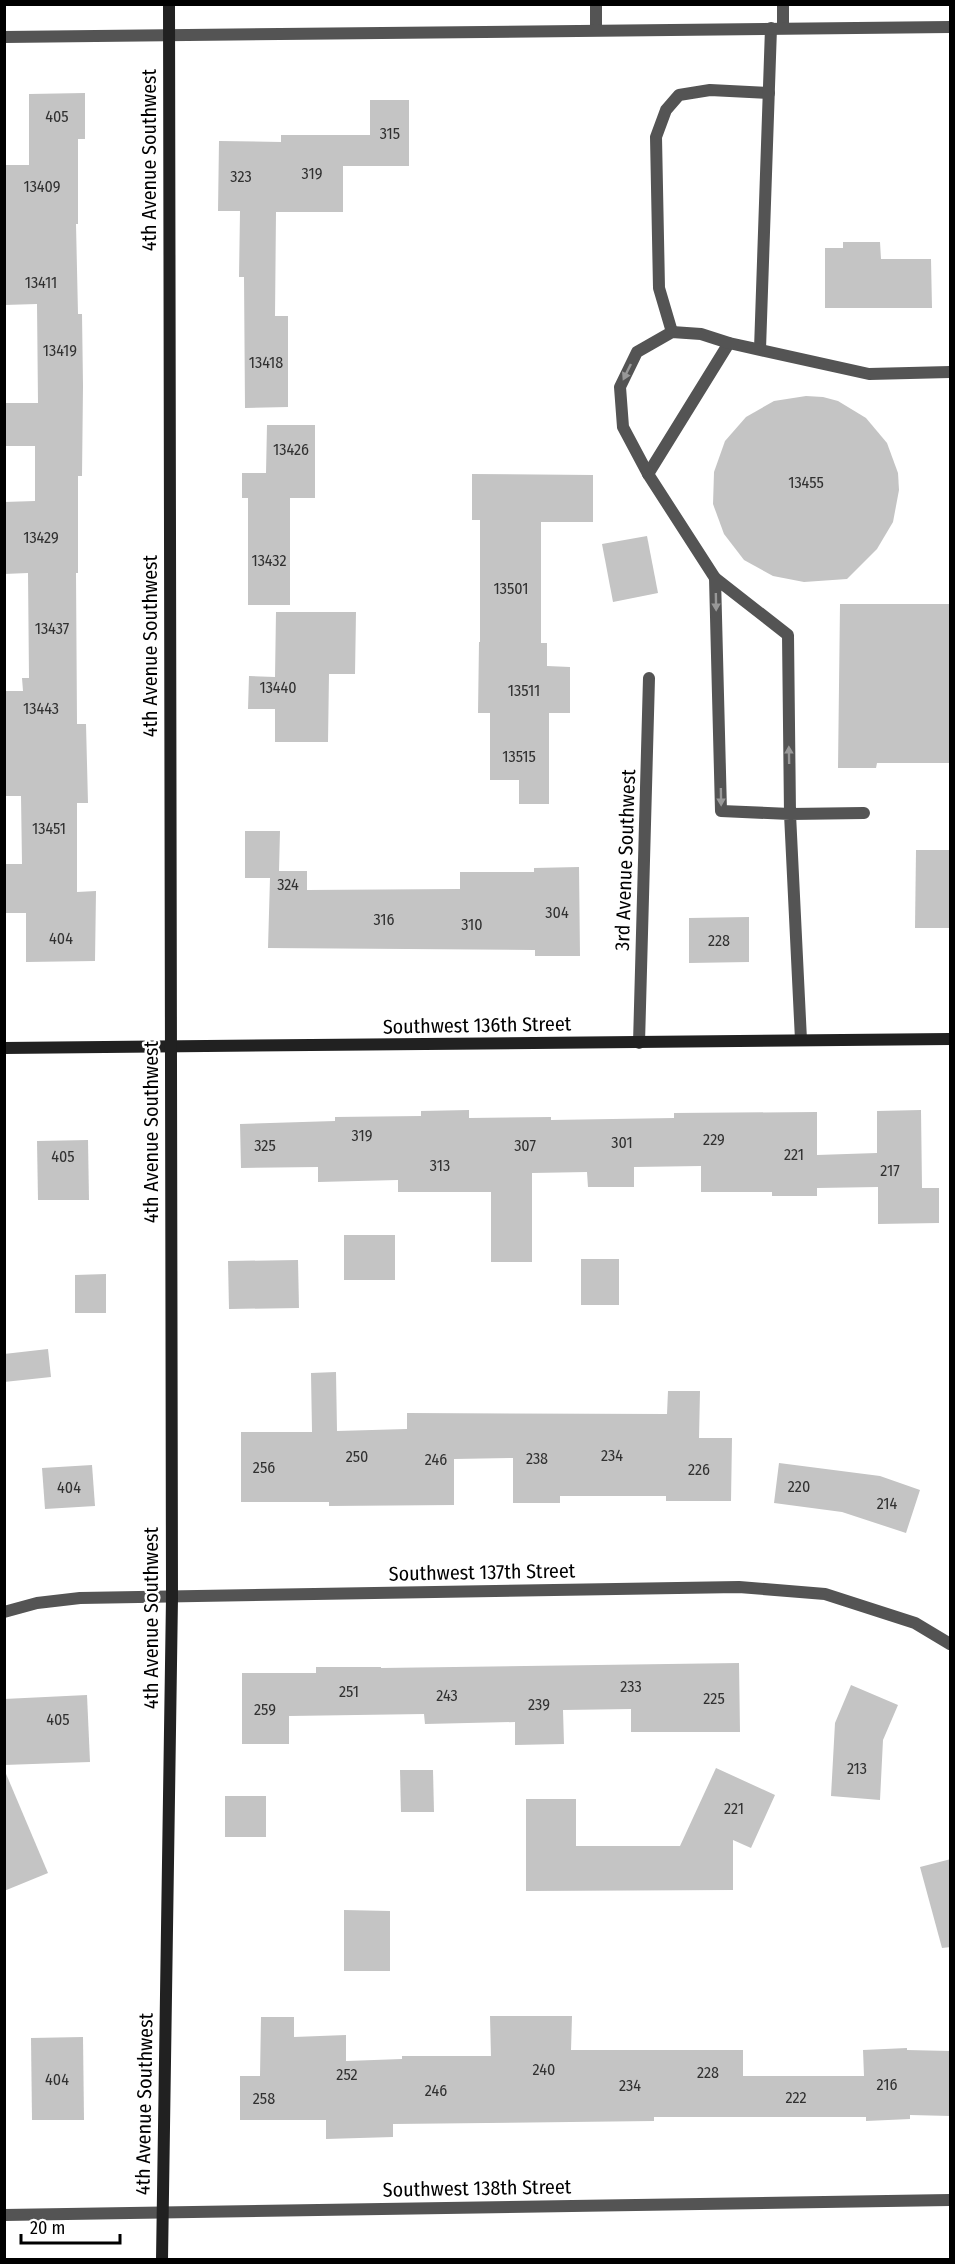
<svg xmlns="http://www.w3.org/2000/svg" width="955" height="2264" font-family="'Fira Sans Condensed',sans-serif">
<rect width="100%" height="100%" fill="#fff"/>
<g fill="#c4c4c4">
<path d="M 85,93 L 85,139 L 78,139 L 78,224 L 76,224 L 78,314 L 82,314 L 83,386 L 82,476 L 78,476 L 78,573 L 76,573 L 77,724 L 86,724 L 88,803 L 77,803 L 77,892 L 96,891 L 95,961 L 26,962 L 26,913 L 4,913 L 4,864 L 22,864 L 21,796 L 4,796 L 4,691 L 23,691 L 22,678 L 29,678 L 28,573 L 4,574 L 4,502 L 35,501 L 35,446 L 4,446 L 4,403 L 38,403 L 37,304 L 4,305 L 4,165 L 29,165 L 29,94 Z"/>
<path d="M 370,100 L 409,100 L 409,166 L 343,166 L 343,212 L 276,212 L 275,316 L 288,316 L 288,407 L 245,408 L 244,277 L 239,277 L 240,211 L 218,211 L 219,141 L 281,142 L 281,135 L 370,135 Z"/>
<path d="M 843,242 L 880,242 L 881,259 L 931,259 L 932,308 L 825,308 L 825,248 L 843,248 Z"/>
<path d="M 806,396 L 823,397 L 838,401 L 866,418 L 887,443 L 898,473 L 899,490 L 893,522 L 877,549 L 847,579 L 804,582 L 773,576 L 744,560 L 724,534 L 713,504 L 714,472 L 725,441 L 746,417 L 774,401 Z"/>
<path d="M 267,425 L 315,425 L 315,498 L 290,498 L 290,605 L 248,605 L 248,498 L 242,498 L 242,473 L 266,473 Z"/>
<path d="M 472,474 L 593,475 L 593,522 L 541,522 L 541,643 L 547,643 L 547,666 L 570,667 L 570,713 L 549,713 L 549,804 L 519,804 L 519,780 L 490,780 L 490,713 L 478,713 L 479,642 L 480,642 L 480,520 L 472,520 Z"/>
<path d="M 647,536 L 658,593 L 613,602 L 602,544 Z"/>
<path d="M 840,604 L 951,604 L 951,763 L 877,763 L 876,768 L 838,768 Z"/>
<path d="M 276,612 L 356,612 L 355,674 L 329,674 L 328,742 L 275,742 L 275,709 L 248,709 L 249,676 L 275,677 Z"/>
<path d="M 245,831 L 280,831 L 279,871 L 307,871 L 307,890 L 460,889 L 460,872 L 534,872 L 534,868 L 579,867 L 580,956 L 535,956 L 535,950 L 268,948 L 270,878 L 245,878 Z"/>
<path d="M 916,850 L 951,850 L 951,928 L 915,928 Z"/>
<path d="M 749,917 L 749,962 L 689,963 L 689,918 Z"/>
<path d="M 469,1110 L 469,1118 L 551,1117 L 551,1120 L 674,1118 L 674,1113 L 817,1112 L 817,1155 L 877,1153 L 877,1111 L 921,1110 L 922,1188 L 939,1188 L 939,1223 L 878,1224 L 878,1187 L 817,1188 L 817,1196 L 772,1196 L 772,1192 L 701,1192 L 701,1166 L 634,1167 L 634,1187 L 588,1187 L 587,1172 L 532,1173 L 532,1262 L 491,1262 L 491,1192 L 398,1192 L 398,1180 L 318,1182 L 318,1167 L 241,1168 L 240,1124 L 335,1121 L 335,1117 L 421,1116 L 421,1111 Z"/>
<path d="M 88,1140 L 89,1200 L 38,1200 L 37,1141 Z"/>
<rect x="344" y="1235" width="51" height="45"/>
<rect x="581" y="1259" width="38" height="46"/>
<path d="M 298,1260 L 299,1308 L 229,1309 L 228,1261 Z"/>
<path d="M 106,1274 L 106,1313 L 75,1313 L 75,1275 Z"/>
<path d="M 48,1349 L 51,1377 L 4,1382 L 4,1354 Z"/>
<path d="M 336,1372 L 337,1431 L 407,1429 L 407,1413 L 667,1414 L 668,1391 L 700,1391 L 699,1438 L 732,1438 L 731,1501 L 666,1501 L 666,1496 L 560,1496 L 560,1503 L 513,1503 L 513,1458 L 454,1459 L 454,1505 L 329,1506 L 329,1502 L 241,1502 L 241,1432 L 312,1432 L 311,1373 Z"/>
<path d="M 779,1463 L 880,1476 L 920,1490 L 906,1533 L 842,1512 L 774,1503 Z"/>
<path d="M 92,1465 L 95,1506 L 45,1509 L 42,1468 Z"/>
<path d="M 739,1663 L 740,1732 L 631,1732 L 631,1709 L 563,1710 L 564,1744 L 515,1745 L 515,1722 L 425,1724 L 424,1714 L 289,1716 L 289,1744 L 242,1744 L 242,1673 L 316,1673 L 316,1667 L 381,1667 L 381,1668 Z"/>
<path d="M 851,1685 L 898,1705 L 883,1740 L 880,1800 L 831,1796 L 835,1723 Z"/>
<path d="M 87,1695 L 90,1762 L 4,1765 L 4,1699 Z"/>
<path d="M 716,1768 L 775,1795 L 751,1848 L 733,1840 L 733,1890 L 526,1891 L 526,1799 L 576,1799 L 576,1846 L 680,1846 Z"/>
<path d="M 4,1769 L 48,1873 L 4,1891 Z"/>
<path d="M 400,1770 L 433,1770 L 434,1812 L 401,1812 Z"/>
<rect x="225" y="1796" width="41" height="41"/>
<path d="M 951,1859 L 951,1947 L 942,1948 L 920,1867 Z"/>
<path d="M 344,1910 L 390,1911 L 390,1971 L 344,1971 Z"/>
<path d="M 490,2016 L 572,2016 L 571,2050 L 743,2050 L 743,2076 L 864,2076 L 863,2050 L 907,2048 L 907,2050 L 951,2051 L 951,2116 L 910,2115 L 910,2119 L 866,2121 L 866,2117 L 654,2117 L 654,2121 L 393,2124 L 393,2137 L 326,2139 L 326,2120 L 240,2120 L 240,2076 L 260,2076 L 261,2017 L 294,2017 L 294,2037 L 346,2035 L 346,2061 L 402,2059 L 402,2056 L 491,2056 Z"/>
<path d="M 83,2037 L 84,2120 L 32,2120 L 31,2038 Z"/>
</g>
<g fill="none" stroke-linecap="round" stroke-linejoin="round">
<g stroke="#545454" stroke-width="12">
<path d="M 672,332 L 659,288 L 656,137 L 666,110 L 679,95 L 710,90 L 769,93"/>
<path d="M 760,349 L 771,28"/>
<path d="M 648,474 L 729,343"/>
<path d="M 715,578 L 648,474 L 623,427 L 620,387 L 637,352 L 672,332 L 701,334 L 729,343 L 869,374 L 950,372"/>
<path d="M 801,1040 L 790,814 L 788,635 L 715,578 L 721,811 L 790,814 L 864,813"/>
</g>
<g stroke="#545454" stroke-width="12">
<path d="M 596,4 L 596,29"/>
<path d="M 783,4 L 783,28"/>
<path d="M 4,37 L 950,27"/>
<path d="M 639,1043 L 649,678"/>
<path d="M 4,1612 L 37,1603 L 80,1598 L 739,1587 L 825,1594 L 915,1623 L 950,1644"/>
<path d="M 4,2215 L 950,2200"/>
</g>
<g stroke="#212121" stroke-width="12">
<path d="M 4,1048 L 950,1039"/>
<path d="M 162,2260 L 172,1598 L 169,4"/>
</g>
</g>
<defs><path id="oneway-solid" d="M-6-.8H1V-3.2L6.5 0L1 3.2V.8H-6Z" transform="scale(1.5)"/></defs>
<g fill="#989898">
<use href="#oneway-solid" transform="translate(627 372) rotate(116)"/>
<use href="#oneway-solid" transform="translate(716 602) rotate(89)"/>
<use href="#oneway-solid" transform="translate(789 755) rotate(-91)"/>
<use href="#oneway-solid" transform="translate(721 797) rotate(89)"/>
</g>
<g text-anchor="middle" stroke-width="5" stroke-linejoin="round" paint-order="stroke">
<g font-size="16" fill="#313131">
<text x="57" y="122">405</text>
<text x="390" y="139">315</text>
<text x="312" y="179">319</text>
<text x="241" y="182">323</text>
<text x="42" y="192">13409</text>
<text x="41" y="288">13411</text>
<text x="60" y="356">13419</text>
<text x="266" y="368">13418</text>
<text x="291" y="455">13426</text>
<text x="806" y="488">13455</text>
<text x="41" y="543">13429</text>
<text x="269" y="566">13432</text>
<text x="511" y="594">13501</text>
<text x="52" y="634">13437</text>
<text x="278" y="693">13440</text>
<text x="524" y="696">13511</text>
<text x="41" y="714">13443</text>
<text x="519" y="762">13515</text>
<text x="49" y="834">13451</text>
<text x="288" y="890">324</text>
<text x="557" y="918">304</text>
<text x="384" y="925">316</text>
<text x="472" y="930">310</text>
<text x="61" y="944">404</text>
<text x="719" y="946">228</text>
<text x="362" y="1141">319</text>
<text x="714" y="1145">229</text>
<text x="622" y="1148">301</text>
<text x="265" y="1151">325</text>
<text x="525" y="1151">307</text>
<text x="794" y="1160">221</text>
<text x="63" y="1162">405</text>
<text x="440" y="1171">313</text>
<text x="890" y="1176">217</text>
<text x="612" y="1461">234</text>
<text x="357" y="1462">250</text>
<text x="537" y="1464">238</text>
<text x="436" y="1465">246</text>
<text x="264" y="1473">256</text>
<text x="699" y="1475">226</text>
<text x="799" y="1492">220</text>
<text x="69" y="1493">404</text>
<text x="887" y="1509">214</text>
<text x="631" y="1692">233</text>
<text x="349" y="1697">251</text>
<text x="447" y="1701">243</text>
<text x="714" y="1704">225</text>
<text x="539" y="1710">239</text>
<text x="265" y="1715">259</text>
<text x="58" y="1725">405</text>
<text x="857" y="1774">213</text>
<text x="734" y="1814">221</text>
<text x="544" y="2075">240</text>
<text x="708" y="2078">228</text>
<text x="347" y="2080">252</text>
<text x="57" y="2085">404</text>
<text x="887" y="2090">216</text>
<text x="630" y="2091">234</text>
<text x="436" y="2096">246</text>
<text x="796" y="2103">222</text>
<text x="264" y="2104">258</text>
</g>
<g font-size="20" fill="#000" stroke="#fff">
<text transform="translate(149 160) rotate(-90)" y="7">4th Avenue Southwest</text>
<text transform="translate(150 646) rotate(-90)" y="7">4th Avenue Southwest</text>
<text transform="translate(625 860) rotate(-88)" y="7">3rd Avenue Southwest</text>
<text transform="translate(477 1025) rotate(-1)" y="7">Southwest 136th Street</text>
<text transform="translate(151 1132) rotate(-90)" y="7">4th Avenue Southwest</text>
<text transform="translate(482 1572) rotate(-1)" y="7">Southwest 137th Street</text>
<text transform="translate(151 1618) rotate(-90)" y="7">4th Avenue Southwest</text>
<text transform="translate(144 2104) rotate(-89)" y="7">4th Avenue Southwest</text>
<text transform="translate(477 2188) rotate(-1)" y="7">Southwest 138th Street</text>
</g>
</g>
<rect width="955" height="2264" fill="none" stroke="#000000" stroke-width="12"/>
<path d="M21 2234v9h99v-9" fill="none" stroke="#000000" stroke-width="3"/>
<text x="30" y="2234" font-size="18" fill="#000000" stroke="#ffffff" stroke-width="4.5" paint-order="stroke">20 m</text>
</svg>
